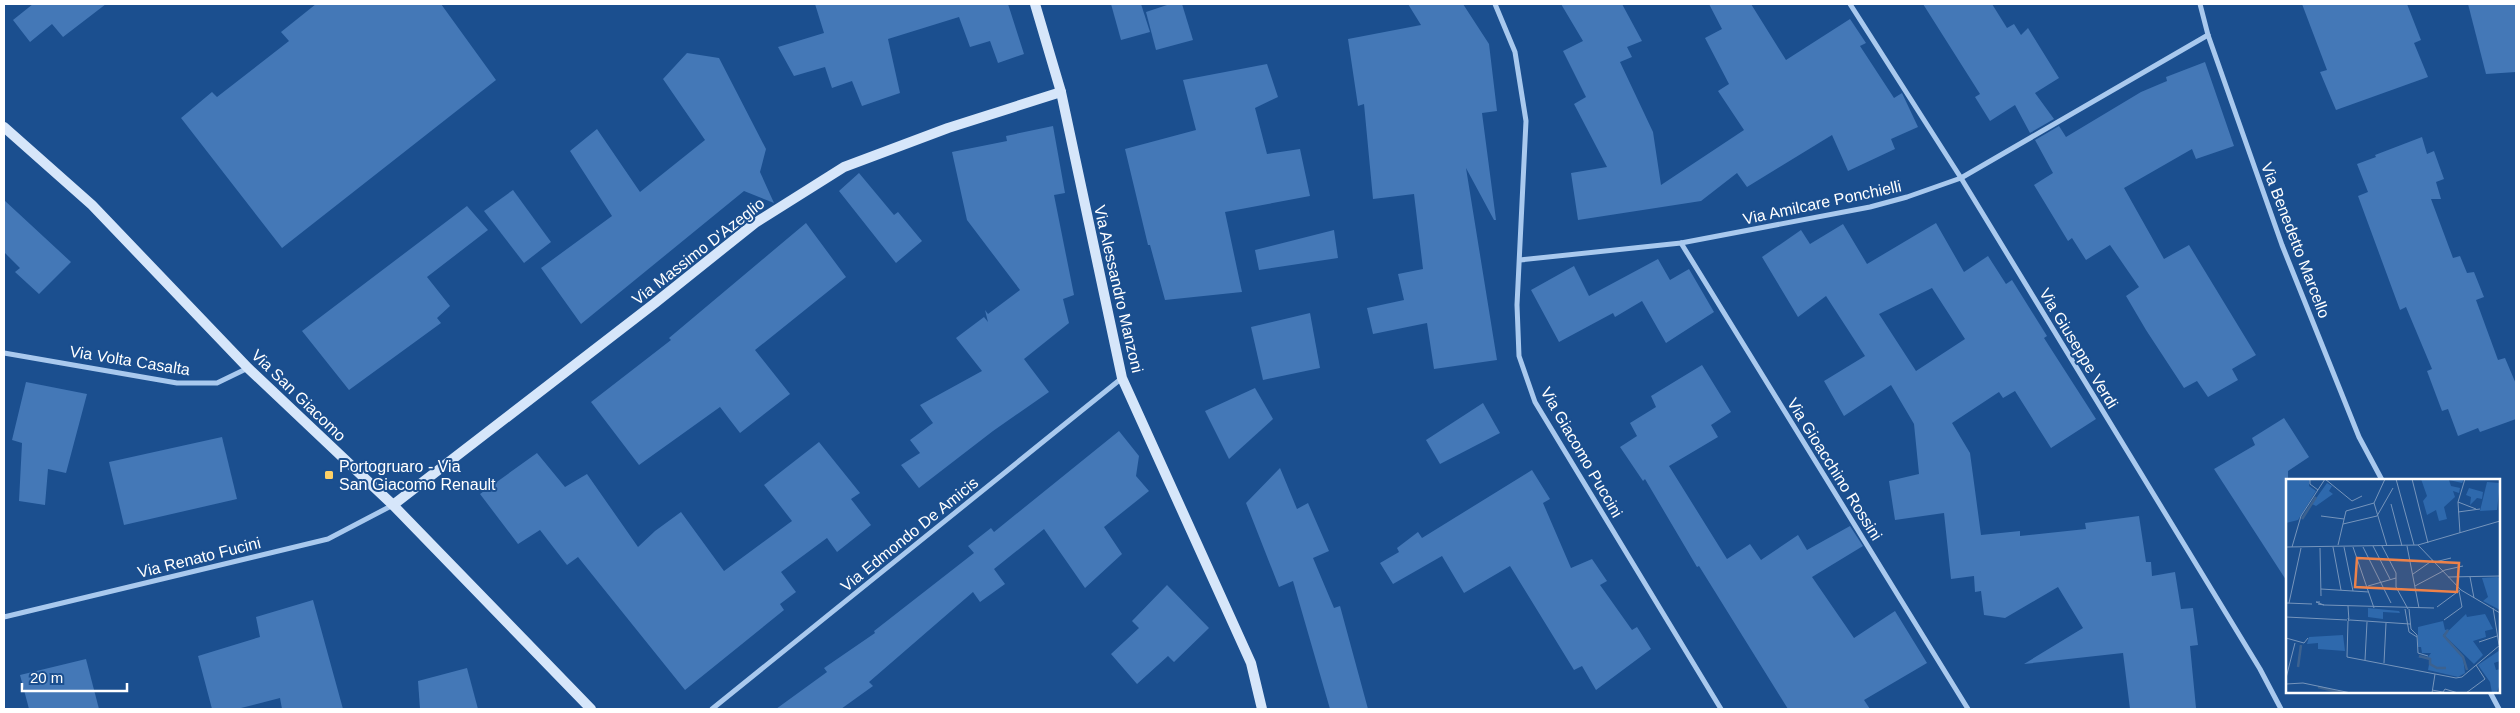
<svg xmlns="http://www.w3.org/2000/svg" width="2520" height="713" font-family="Helvetica,sans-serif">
<rect width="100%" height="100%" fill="#1b4f8f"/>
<g fill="#4478b7" fill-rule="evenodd">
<path d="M 33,4 L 106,4 L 63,37 L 52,24 L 30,42 L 13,20 Z"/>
<path d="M 316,4 L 441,4 L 496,80 L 282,248 L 181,118 L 212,92 L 217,97 L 289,41 L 281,32 Z"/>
<path d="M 815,4 L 1008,4 L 1024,54 L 998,63 L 990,41 L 970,47 L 959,17 L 888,39 L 900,93 L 862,106 L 852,81 L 832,88 L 825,67 L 794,76 L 778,47 L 824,33 Z"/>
<path d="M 1111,4 L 1141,4 L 1150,32 L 1121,40 Z"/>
<path d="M 1170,4 L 1182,4 L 1193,40 L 1156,50 L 1146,12 Z"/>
<path d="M 1408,4 L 1463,4 L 1489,44 L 1497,111 L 1482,113 L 1496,220 L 1494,220 L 1466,168 L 1497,360 L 1434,369 L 1427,323 L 1373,334 L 1367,308 L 1404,300 L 1398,274 L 1423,269 L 1414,194 L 1373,199 L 1364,104 L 1358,106 L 1348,39 L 1421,25 Z"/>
<path d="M 1561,4 L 1622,4 L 1642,41 L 1627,47 L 1632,57 L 1620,62 L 1653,132 L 1661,185 L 1744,130 L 1718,91 L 1729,84 L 1705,38 L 1722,29 L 1709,4 L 1751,4 L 1786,60 L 1850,19 L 1866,43 L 1860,46 L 1894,98 L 1902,93 L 1918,127 L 1891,139 L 1895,149 L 1848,171 L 1832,135 L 1747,187 L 1737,173 L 1701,201 L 1578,220 L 1571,173 L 1607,167 L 1574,104 L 1586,97 L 1563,51 L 1583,41 Z"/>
<path d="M 1923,4 L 1992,4 L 2007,28 L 2014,24 L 2021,35 L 2028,28 L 2059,78 L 2035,93 L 2054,119 L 2030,133 L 2015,105 L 1990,121 L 1975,97 L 1980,94 Z"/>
<path d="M 2302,4 L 2407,4 L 2421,40 L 2414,43 L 2428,77 L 2336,110 L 2320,72 L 2327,70 Z"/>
<path d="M 2468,4 L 2516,4 L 2516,72 L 2486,74 Z"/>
<path d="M 687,53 L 719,58 L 766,149 L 760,172 L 774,203 L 744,191 L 581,324 L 541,268 L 612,216 L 570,151 L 597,129 L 640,192 L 705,140 L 663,79 Z"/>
<path d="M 2205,62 L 2234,146 L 2196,159 L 2192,149 L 2124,188 L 2164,259 L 2189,245 L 2256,355 L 2232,369 L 2238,380 L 2208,397 L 2197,381 L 2184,388 L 2146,330 L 2126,296 L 2139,287 L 2110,245 L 2086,260 L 2072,238 L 2068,241 L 2034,185 L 2053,173 L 2035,140 L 2059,126 L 2066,137 L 2141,92 L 2167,81 L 2166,77 Z"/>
<path d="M 1267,64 L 1278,97 L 1255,108 L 1267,154 L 1300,149 L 1310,196 L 1225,212 L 1242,292 L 1165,300 L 1150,245 L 1148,245 L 1125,149 L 1196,130 L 1183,80 Z"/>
<path d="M 1053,126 L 1065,193 L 1054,195 L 1074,295 L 1063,299 L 1069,323 L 1024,359 L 1049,392 L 993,431 L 919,488 L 901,465 L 920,453 L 910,440 L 933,423 L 920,405 L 982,371 L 956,338 L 984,317 L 988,322 L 985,310 L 988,314 L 1020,290 L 967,220 L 952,152 L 1007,141 L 1006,136 Z"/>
<path d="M 2422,137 L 2427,154 L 2434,151 L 2444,179 L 2436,182 L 2441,199 L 2431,199 L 2453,258 L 2460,256 L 2467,273 L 2474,272 L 2484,297 L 2476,300 L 2498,360 L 2505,358 L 2516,384 L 2516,419 L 2480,432 L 2478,428 L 2458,436 L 2448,409 L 2442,411 L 2427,371 L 2432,369 L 2406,307 L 2400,310 L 2358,196 L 2368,192 L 2357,164 L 2376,157 L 2375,155 Z"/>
<path d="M 859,173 L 894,215 L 898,212 L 922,241 L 896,263 L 839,191 Z"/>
<path d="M 513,190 L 551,242 L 524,263 L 484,211 Z"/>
<path d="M 4,200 L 71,262 L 39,294 L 15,272 L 20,268 L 4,252 Z"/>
<path d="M 467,206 L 488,230 L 427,277 L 450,306 L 437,318 L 441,323 L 349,390 L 302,331 Z"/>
<path d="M 806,223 L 846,277 L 755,350 L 790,394 L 740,433 L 720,407 L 639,465 L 591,402 L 671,340 L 669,338 Z"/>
<path d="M 1936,223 L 1964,272 L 1988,256 L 2006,284 L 2012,280 L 2047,336 L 2044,338 L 2096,419 L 2051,448 L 2015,391 L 2003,398 L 1999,392 L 1952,423 L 1970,453 L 1981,535 L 2020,531 L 2020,536 L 2086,529 L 2085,523 L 2139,516 L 2146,562 L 2151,562 L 2152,576 L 2175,572 L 2181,609 L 2193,608 L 2198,645 L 2190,646 L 2196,708 L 2130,709 L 2123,653 L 2024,664 L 2083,628 L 2058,587 L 2005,618 L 1984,615 L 1981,591 L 1975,592 L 1974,576 L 1951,579 L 1944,513 L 1895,520 L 1889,481 L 1919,474 L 1914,424 L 1891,385 L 1844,416 L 1824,381 L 1865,356 L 1826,296 L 1798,317 L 1762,257 L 1801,230 L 1810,244 L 1843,224 L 1867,264 ZM 1932,288 L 1965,339 L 1916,371 L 1879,314 Z"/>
<path d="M 1334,230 L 1338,258 L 1259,270 L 1255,250 Z"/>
<path d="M 1658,259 L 1670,280 L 1689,269 L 1714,312 L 1666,343 L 1642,301 L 1615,317 L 1613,313 L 1559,342 L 1531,290 L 1574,266 L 1589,296 Z"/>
<path d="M 1310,313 L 1320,368 L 1263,380 L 1251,327 Z"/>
<path d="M 1702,365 L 1731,412 L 1711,425 L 1718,437 L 1669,466 L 1727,559 L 1750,544 L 1761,560 L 1798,535 L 1807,550 L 1850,526 L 1863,546 L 1812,577 L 1854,638 L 1895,611 L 1927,663 L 1864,700 L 1870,709 L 1788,709 L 1699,566 L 1697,567 L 1645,479 L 1643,481 L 1620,447 L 1637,436 L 1630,423 L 1656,407 L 1651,396 Z"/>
<path d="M 26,382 L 87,394 L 66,473 L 48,469 L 45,505 L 19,501 L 22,443 L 12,440 Z"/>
<path d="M 1255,388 L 1273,419 L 1229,459 L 1205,411 Z"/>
<path d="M 1483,403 L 1500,433 L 1440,464 L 1426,440 Z"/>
<path d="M 2284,418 L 2309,457 L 2288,471 L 2288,583 L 2214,469 L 2255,445 L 2252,438 Z"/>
<path d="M 1119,431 L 1139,456 L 1136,476 L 1149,491 L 1104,527 L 1122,554 L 1085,588 L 1044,529 L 994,569 L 1005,584 L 980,602 L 973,592 L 869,682 L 873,686 L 841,709 L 776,709 L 827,672 L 824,668 L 875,633 L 874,631 L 974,553 L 968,546 L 991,528 L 994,532 Z"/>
<path d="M 222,437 L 237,499 L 124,525 L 109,462 Z"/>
<path d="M 819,442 L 860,493 L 851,499 L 871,525 L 837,552 L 827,538 L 781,572 L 796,592 L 780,604 L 784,610 L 685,690 L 578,557 L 567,565 L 540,530 L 518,544 L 480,494 L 537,453 L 565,487 L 587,474 L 638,547 L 655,531 L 681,512 L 724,571 L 792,521 L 764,485 Z"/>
<path d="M 1280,468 L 1297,509 L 1308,503 L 1329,551 L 1313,558 L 1334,608 L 1340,606 L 1368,709 L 1330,709 L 1293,581 L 1279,587 L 1246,503 Z"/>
<path d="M 1532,470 L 1550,499 L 1543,503 L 1571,568 L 1592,559 L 1607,581 L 1600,585 L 1632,630 L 1637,627 L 1651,649 L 1596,690 L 1582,666 L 1574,670 L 1510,566 L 1464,593 L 1442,556 L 1393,584 L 1380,563 L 1399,552 L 1397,548 L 1418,532 L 1422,538 Z"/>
<path d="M 1167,585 L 1209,628 L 1174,662 L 1168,656 L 1137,684 L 1111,654 L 1139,628 L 1132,621 Z"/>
<path d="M 313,600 L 343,709 L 282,709 L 280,698 L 237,709 L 212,709 L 198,656 L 260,637 L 256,617 Z"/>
<path d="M 86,659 L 99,709 L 29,709 L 20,675 Z"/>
<path d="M 467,668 L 478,709 L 420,709 L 418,681 Z"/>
</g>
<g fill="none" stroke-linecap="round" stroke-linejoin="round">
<g stroke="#a9c9ee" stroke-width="5">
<path d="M 1495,4 L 1515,52 L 1526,121 L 1517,305 L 1519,356 L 1535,402 L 1721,709"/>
<path d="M 1850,4 L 1961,178 L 2260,669 L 2281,709"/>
<path d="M 2200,4 L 2208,35 L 2282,245 L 2359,437 L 2382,480"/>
<path d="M 1681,243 L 1968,709"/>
<path d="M 1520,260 L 1681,243 L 1870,207 L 1907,197 L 1961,178 L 2208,35"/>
<path d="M 4,353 L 177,383 L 217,383 L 248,368"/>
<path d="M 4,617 L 328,539 L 393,505"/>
<path d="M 2490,692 L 2499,709"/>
<path d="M 712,709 L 1122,378"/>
</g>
<g stroke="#d6e6fa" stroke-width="10">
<path d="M 1035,4 L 1061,92 L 1122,378 L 1251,663 L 1262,709"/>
<path d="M 4,127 L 92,205 L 248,368 L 393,505 L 591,709"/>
<path d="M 393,505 L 655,303 L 755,223 L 844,167 L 948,128 L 1061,92"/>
</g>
</g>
<rect fill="#ffd166" stroke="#1b4f8f" stroke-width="2" x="324" y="470" width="10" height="10" rx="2.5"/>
<g text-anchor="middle" stroke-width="4" stroke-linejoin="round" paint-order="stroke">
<g font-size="16" fill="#fff" stroke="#1b4f8f">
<text transform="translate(1822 202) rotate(-12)" y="6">Via Amilcare Ponchielli</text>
<text transform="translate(2296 240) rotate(69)" y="6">Via Benedetto Marcello</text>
<text transform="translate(698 251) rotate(-38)" y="6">Via Massimo D'Azeglio</text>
<text transform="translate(1119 289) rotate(77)" y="6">Via Alessandro Manzoni</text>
<text transform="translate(2079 348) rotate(59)" y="6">Via Giuseppe Verdi</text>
<text transform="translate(130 360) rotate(9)" y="6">Via Volta Casalta</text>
<text transform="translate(299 395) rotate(44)" y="6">Via San Giacomo</text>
<text transform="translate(1582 452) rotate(60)" y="6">Via Giacomo Puccini</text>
<text transform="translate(1835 469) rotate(58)" y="6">Via Gioacchino Rossini</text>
<text transform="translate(909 534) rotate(-39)" y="6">Via Edmondo De Amicis</text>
<text transform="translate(199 557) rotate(-14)" y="6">Via Renato Fucini</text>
</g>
<g font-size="16" fill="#fff" stroke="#1b4f8f" text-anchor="start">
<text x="339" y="472">Portogruaro - Via<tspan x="339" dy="18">San Giacomo Renault</tspan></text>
</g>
</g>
<g transform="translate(2286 479)">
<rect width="214" height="214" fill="#1b4f8f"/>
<path d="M 0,0 L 24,0 L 23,7 L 30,12 L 12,41 L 0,44 ZM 135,0 L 178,0 L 176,4 L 163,1 L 165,7 L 174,9 L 173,14 L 167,12 L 169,18 L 158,28 L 161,40 L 153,42 L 150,31 L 141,36 L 137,22 L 141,17 ZM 201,3 L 214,4 L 211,31 L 194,32 ZM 41,4 L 46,7 L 43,12 L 47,15 L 30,27 L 26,25 ZM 183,9 L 197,13 L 196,20 L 191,19 L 184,26 L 185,18 L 180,16 ZM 211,98 L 214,99 L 214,131 L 197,122 L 202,118 L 196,99 ZM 82,129 L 113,132 L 114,134 L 97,133 L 97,140 L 82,138 ZM 180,135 L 181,138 L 199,135 L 207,150 L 199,152 L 200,158 L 187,162 L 197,176 L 188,185 L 158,156 ZM 157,142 L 159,151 L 163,150 L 157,156 L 177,178 L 179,194 L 172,198 L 142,191 L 144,180 L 131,178 L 142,178 L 145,174 L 136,174 L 135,168 L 132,168 L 132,148 ZM 57,156 L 59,172 L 32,170 L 32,164 L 21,165 L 23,158 ZM 214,171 L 214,182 L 208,184 L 210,191 L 214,190 L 214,205 L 211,213 L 206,214 L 204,203 L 192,186 Z" fill="#2e69ad"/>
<path fill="none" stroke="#3c6290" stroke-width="2.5" d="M 16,40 L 30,18M 162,151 L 158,157 L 177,178 L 181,191M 133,177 L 144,180 L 144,185 L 151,189 L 160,189M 12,188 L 15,166M 32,208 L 56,214"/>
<path fill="none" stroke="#7695bc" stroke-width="1" d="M 24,0 L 24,5 L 32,11M 39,0 L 66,22 L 76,17M 110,0 L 128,66M 126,0 L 142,64M 172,23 L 190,30M 88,24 L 101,67M 88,24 L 99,0M 105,25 L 116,67M 172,33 L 194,30M 35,37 L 58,40M 57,45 L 91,37 L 107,9M 174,54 L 172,23 L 179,0M 52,66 L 60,32 L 88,24M 132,66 L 175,111 L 214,134M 87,67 L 104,100M 96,67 L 110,94 L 110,108 L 122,130M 121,67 L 133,129M 0,68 L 132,66 L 214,42M 6,68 L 15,37 L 39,0M 47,68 L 55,111M 58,68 L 67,112M 67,68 L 88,129M 77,68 L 105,124M 34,69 L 35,117M 149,83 L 165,79M 127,95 L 147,81M 162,98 L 214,97M 184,98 L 188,119M 82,107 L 110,99M 129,107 L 159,91 L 177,87M 35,110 L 83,113M 0,124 L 26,125M 3,124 L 15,69M 32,125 L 38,126 L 30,123 L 34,123M 38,126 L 148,129M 151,128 L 174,111M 207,129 L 213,166M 119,130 L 123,153 L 131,158M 123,130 L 125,150 L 131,156 L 132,174 L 142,177M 0,138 L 61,141M 62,139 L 63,142 L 62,127M 64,141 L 124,145M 158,141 L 176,128 L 173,112M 62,142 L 61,178 L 170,199 L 176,198 L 214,166M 0,159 L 18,164 L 22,159M 193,163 L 211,157M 79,181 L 81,143M 98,184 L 100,144M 0,199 L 9,164M 0,205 L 17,204 L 65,214M 146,211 L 162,214M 157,213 L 159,210 L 172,214M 146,214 L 149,195M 180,214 L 199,200 L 190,186"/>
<path fill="#ee8249" fill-opacity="0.15" stroke="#ee8249" stroke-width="2.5" d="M 71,79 L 173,84 L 171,113 L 69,108 Z"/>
<rect width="214" height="214" fill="none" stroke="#fff" stroke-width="2.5"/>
</g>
<rect width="2520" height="713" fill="none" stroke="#ffffff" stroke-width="10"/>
<path d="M22 683v8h105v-8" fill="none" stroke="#ffffff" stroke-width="2.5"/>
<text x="30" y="683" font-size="15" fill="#ffffff" stroke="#1b4f8f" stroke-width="4" paint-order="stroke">20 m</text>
</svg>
